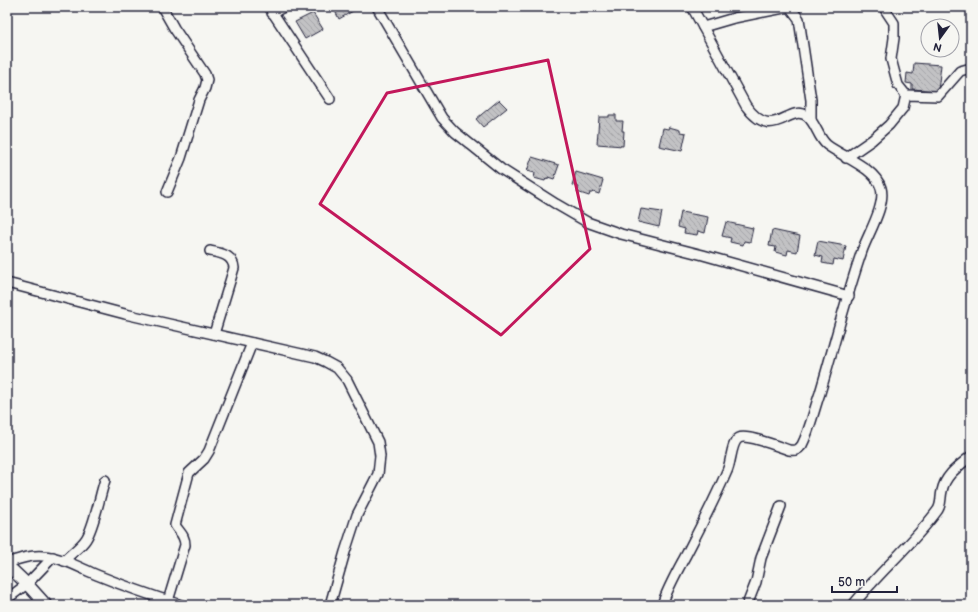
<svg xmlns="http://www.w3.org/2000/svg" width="978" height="612" font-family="'Balsamiq Sans',sans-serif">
<defs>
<pattern id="building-back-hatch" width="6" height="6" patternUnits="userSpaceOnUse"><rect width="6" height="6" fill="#c2c2c4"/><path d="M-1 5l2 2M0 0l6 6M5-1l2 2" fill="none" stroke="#a6a6a9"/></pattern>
</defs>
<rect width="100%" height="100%" fill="#f6f6f2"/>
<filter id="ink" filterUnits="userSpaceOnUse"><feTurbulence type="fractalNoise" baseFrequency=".025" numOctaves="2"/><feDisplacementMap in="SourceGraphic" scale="8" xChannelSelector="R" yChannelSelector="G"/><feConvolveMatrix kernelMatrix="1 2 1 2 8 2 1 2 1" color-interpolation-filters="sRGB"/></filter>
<g filter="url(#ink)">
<g fill="url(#building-back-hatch)" stroke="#22223b">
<path d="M 333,7 L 360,7 L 339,19 Z"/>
<path d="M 313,13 L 323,29 L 305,39 L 295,22 Z"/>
<path d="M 914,63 L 941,65 L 938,91 L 912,89 L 912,84 L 906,83 L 907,73 L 913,74 Z"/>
<path d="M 499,100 L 507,108 L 483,127 L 476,119 Z"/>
<path d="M 609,115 L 616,115 L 616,121 L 623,121 L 622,131 L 624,131 L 623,146 L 597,144 L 599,117 L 609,117 Z"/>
<path d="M 669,127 L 680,130 L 680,132 L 686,133 L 682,151 L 659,146 L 663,128 L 668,129 Z"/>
<path d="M 532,157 L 559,165 L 554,179 L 548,177 L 548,179 L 546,178 L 545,181 L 534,178 L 535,173 L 527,171 Z"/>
<path d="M 576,172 L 603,180 L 599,194 L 593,192 L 592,193 L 590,193 L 589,196 L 577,192 L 579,187 L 572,185 Z"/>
<path d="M 641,209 L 662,212 L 659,227 L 638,222 Z"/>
<path d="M 681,212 L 708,217 L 705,233 L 698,231 L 697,235 L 684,233 L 685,229 L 678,227 Z"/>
<path d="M 726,222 L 753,228 L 750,242 L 744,241 L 743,245 L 730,242 L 731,238 L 722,236 Z"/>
<path d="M 772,230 L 800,236 L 797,252 L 788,250 L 787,255 L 775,252 L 776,247 L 769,246 Z"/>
<path d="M 818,241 L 846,246 L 843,261 L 834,259 L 833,265 L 822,263 L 823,257 L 815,255 Z"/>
</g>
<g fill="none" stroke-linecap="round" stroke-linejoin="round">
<defs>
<g id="minor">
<path d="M 162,7 L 174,28 L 205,74 L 207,80 L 205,88 L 199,100 L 181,158 L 167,192"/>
<path d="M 269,7 L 330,99"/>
<path d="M 377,7 L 442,118 L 455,132 L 501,169 L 556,204 L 587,222 L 621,234 L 703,255 L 849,296"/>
<path d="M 790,7 L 799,19 L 811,100 L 811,120"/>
<path d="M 885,7 L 886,11 L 894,23 L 894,38 L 891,59 L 898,85 L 906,95"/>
<path d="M 272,13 L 284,7"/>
<path d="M 703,27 L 734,18 L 789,7"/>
<path d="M 846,158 L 872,140 L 889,125 L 903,108 L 906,95 L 938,96 L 960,71 L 971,68"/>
<path d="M 210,251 C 221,253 233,255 234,268 L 214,334"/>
<path d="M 7,283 L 125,314 L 315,357 L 326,362 L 337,368 L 347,380 L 378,442 L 380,456 L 378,474 L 357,515 L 345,552 L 330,605"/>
<path d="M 64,561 C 71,553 81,547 86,539 C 94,527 100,495 105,480"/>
<path d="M 7,563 C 19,559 30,555 43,556 C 62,557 80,568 97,575 C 124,586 153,596 181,605"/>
<path d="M 7,599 L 27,584 L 53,557"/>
<path d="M 168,601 L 185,545 C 185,535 179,532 175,525 L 189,473 L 204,459 L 209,451 L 252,343"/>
<path d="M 662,605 C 668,587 678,570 687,553 C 701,526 715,499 727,471 C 731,464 731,442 739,438 C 747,434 780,447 789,450 C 796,451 798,450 802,445 C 810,429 814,410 820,393 C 834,346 846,297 862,251 C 868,234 886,205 881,188 C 875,168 843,157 827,145 C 818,138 816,123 807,116 C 788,103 774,144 746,106 L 692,7"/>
<path d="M 747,605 L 756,582 L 761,558 L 781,506"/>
<path d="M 853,605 C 879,572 912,545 937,511 C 942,505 940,498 942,491 C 945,475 959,466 971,456"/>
</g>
<path id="tertiary" d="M 7,565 L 27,584 L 46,605"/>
</defs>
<use href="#minor" stroke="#22223b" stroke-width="12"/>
<use href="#tertiary" stroke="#22223b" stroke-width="14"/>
<use href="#minor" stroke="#f6f6f2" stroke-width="9"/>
<use href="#tertiary" stroke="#f6f6f2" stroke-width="11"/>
</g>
</g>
<path fill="none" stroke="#c2185b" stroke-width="3" stroke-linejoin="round" d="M 548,60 L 590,249 L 501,335 L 320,204 L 387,93 Z"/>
<rect width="978" height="612" fill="none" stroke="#f6f6f2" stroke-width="24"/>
<rect x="12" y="12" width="954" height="588" fill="none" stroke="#22223b" stroke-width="1.5" filter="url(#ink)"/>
<g transform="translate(940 38) rotate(195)"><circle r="19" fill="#f6f6f2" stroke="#a1a1a9"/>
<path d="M0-3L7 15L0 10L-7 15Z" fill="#22223b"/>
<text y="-6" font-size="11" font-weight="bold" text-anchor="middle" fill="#22223b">N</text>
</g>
<path d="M832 586v6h65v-6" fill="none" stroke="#22223b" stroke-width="2"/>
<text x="838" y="586" font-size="12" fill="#22223b" stroke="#f6f6f2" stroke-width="3" paint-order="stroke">50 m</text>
</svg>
